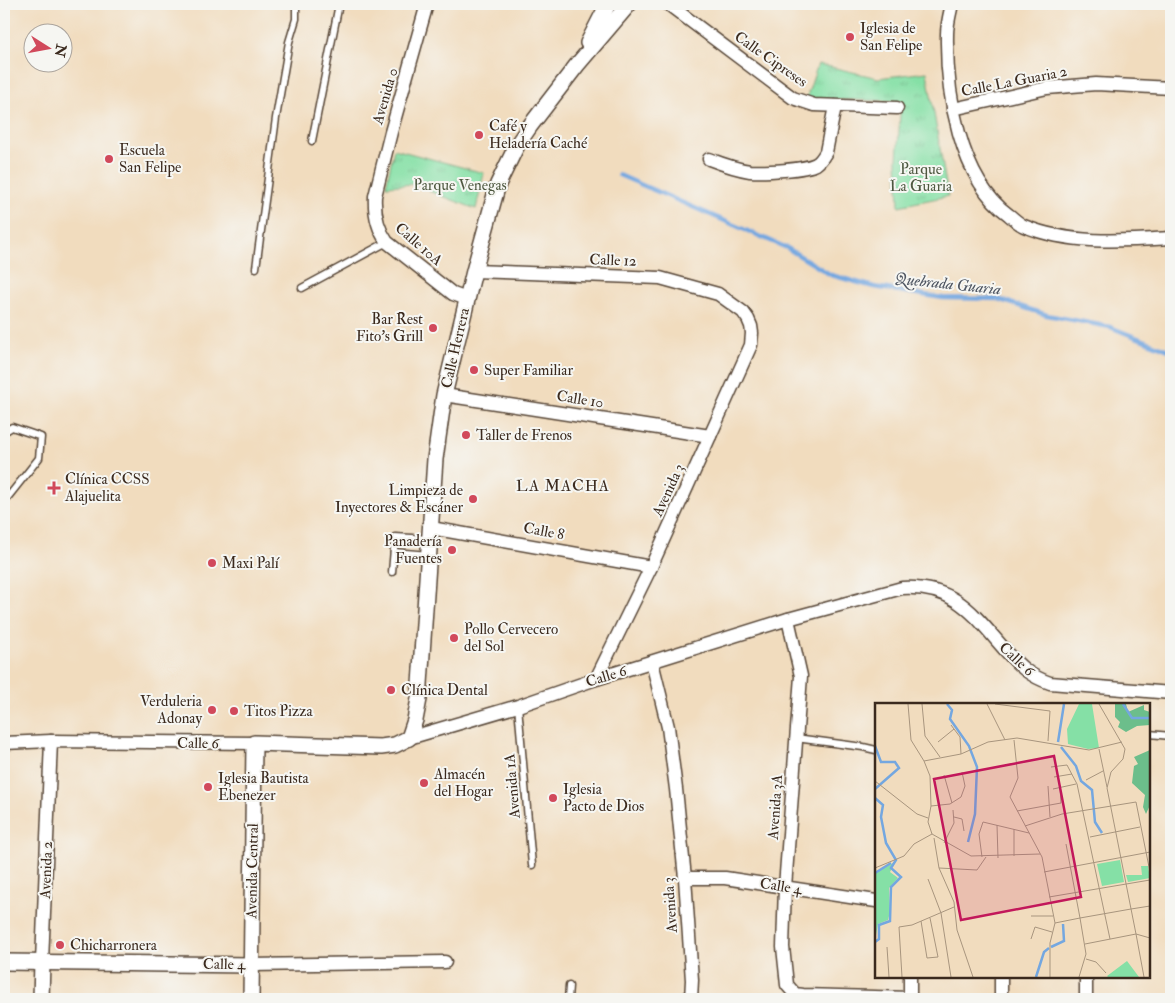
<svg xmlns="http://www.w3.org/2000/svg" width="1175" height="1003" font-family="'IM FELL Double Pica',serif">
<defs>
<pattern id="park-tufts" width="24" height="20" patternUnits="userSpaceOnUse" patternTransform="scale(1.25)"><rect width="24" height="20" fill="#85e0a6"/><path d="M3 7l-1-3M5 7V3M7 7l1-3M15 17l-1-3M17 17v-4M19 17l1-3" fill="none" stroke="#74c08e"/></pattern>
</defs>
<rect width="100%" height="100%" fill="#f6f6f2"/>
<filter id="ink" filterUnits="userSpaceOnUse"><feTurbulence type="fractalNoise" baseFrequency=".02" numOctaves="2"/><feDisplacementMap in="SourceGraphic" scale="10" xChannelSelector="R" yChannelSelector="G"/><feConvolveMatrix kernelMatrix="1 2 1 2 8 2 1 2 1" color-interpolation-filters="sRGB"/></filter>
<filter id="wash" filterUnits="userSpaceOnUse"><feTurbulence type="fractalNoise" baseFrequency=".0096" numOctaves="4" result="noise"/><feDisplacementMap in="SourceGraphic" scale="20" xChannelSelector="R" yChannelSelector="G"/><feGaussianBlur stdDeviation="1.12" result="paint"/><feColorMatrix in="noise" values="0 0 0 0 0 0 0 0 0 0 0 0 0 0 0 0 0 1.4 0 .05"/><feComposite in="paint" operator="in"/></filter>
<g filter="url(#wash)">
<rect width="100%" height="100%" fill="#f1dcbe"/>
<g fill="url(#park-tufts)" stroke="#608562">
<path d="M 818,64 L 878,78 L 927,72 L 948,196 L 899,206 L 897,160 L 901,101 L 806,99 Z"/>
<path d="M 394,149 L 484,173 L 476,209 L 429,191 L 430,183 L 386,186 Z"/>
</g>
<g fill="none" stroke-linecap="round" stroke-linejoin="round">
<path stroke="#74a7e0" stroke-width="4.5" d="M 619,175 L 787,248 L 831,275 L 874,287 L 943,298 L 998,299 L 1047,315 L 1110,327 L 1171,351"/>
</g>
</g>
<g filter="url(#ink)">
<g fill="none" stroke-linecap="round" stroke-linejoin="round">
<defs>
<g id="service">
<path d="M 312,141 L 339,4"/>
<path d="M 256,268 L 276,118 L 289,42 L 296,19 L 296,4"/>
<path d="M 302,288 L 387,242"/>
<path d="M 4,432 L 12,427 L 41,437 L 39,458 L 8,497 L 4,499"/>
<path d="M 394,552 L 429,555"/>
<path d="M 392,572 L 395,537 L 429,539"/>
<path d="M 518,706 L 532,865"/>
<path d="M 1149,734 L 1171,736"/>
<path d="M 796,738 L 863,747 L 876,750"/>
<path d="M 568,999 L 569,986"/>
</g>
<g id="minor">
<path d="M 427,4 L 391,132 L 375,196 C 374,214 377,228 387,242 L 453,294 L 467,299"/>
<path d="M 668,4 L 793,98 L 814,105 L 897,108"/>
<path d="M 952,4 C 950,13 947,24 947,34 C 946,92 959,179 1009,215 C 1014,219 1019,224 1024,226 C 1070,245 1123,241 1171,238"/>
<path d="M 953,109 L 1047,88 L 1096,84 L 1171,88"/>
<path d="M 709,159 C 722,164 736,169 750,171 C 764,172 804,170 816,164 C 821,161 823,157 826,152 L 835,106"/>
<path d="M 474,271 L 660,278 L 718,294 L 743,312 L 748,319 L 751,326 L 752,333 L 751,345 L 651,567 L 596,679"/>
<path d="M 444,395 L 710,436"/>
<path d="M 431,528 L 651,567"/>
<path d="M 788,619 L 801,676 L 785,887 L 783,947 L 787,985 L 795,994 L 803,995 L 910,998"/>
<path d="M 652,662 L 668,727 L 676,789 L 685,878 L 692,980 L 691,999"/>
<path d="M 409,738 L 518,706 L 596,679 L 788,619 L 902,588 C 956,585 974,615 1006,651 C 1020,667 1030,676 1050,683 L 1171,693"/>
<path d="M 4,743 L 51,741 L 254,743"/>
<path d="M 685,878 L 725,878 L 876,901"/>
<path d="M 42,962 L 51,741"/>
<path d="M 251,965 L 445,962"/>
<path d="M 1001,977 L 1001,999"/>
<path d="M 1086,977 L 1086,999"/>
<path d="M 910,999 L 910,977"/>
</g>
<g id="tertiary">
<path d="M 588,43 L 608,4"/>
<path d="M 4,962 L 251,965"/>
<path d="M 41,999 L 42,962"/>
<path d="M 251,999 L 254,743 L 381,747 L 395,745 L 409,738 L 415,720 L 419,699 L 435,459 L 444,395 L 474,271 L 498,184 L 517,145 L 530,126 L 577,65 L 629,4"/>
</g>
</defs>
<use href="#service" stroke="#564536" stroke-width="9"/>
<use href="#minor" stroke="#564536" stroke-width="15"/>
<use href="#tertiary" stroke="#564536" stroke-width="18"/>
<use href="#service" stroke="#fff" stroke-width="6"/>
<use href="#minor" stroke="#fff" stroke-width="12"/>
<use href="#tertiary" stroke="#fff" stroke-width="15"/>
</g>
</g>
<g fill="#d1495b" stroke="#f6f6f2" stroke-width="2">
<circle cx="850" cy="37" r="5"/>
<circle cx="479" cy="135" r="5"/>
<circle cx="109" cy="159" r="5"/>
<circle cx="433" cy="328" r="5"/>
<circle cx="474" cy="370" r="5"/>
<circle cx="466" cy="435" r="5"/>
<path d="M51.5 480.5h5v5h5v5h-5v5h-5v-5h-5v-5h5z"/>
<circle cx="473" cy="499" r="5"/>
<circle cx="452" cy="550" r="5"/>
<circle cx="212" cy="563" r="5"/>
<circle cx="454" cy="638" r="5"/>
<circle cx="391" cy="690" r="5"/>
<circle cx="212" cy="710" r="5"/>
<circle cx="234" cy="711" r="5"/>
<circle cx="424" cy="783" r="5"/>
<circle cx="208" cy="787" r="5"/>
<circle cx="553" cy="798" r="5"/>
<circle cx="60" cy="945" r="5"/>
</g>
<g text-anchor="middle" stroke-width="4" stroke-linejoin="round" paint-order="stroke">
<g font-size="15" fill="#3b2a1e" stroke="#f6f6f2" text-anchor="start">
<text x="860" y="33">Iglesia de<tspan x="860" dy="17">San Felipe</tspan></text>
<text x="489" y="131">Café y<tspan x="489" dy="17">Heladería Caché</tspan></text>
<text x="119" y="155">Escuela<tspan x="119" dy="17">San Felipe</tspan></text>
<text x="423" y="324" text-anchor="end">Bar Rest<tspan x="423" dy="17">Fito's Grill</tspan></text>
<text x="484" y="375">Super Familiar</text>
<text x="476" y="440">Taller de Frenos</text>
<text x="65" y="484">Clínica CCSS<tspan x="65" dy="17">Alajuelita</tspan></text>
<text x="463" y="495" text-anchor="end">Limpieza de<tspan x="463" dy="17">Inyectores &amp; Escáner</tspan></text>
<text x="442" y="546" text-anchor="end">Panadería<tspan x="442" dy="17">Fuentes</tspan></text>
<text x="222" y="568">Maxi Palí</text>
<text x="464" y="634">Pollo Cervecero<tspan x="464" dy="17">del Sol</tspan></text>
<text x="401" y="695">Clínica Dental</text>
<text x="202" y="706" text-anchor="end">Verduleria<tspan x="202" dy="17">Adonay</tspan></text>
<text x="244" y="716">Titos Pizza</text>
<text x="434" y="779">Almacén<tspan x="434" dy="17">del Hogar</tspan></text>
<text x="218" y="783">Iglesia Bautista<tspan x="218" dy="17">Ebenezer</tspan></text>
<text x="563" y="794">Iglesia<tspan x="563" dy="17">Pacto de Dios</tspan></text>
<text x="70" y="950">Chicharronera</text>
</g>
<g font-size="15" fill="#3b2a1e" stroke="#f6f6f2">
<text transform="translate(771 59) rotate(35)" y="5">Calle Cipreses</text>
<text transform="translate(1014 81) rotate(-11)" y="5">Calle La Guaria 2</text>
<text transform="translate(385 96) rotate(-74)" y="5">Avenida 0</text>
<text transform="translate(419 244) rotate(41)" y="5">Calle 10A</text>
<text transform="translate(613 260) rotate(2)" y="5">Calle 12</text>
<text transform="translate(455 348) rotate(-77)" y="5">Calle Herrera</text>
<text transform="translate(580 399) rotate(9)" y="5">Calle 10</text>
<text transform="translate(668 490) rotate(-65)" y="5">Avenida 3</text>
<text transform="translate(544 531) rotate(10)" y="5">Calle 8</text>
<text transform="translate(1017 659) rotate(43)" y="5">Calle 6</text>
<text transform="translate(606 676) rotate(-17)" y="5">Calle 6</text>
<text transform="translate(198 743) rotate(1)" y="5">Calle 6</text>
<text transform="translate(512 786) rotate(-95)" y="5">Avenida 1A</text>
<text transform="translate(775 807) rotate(-86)" y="5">Avenida 3A</text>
<text transform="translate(46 870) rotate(-88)" y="5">Avenida 2</text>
<text transform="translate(252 871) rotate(-89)" y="5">Avenida Central</text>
<text transform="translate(781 886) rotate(9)" y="5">Calle 4</text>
<text transform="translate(670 905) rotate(-94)" y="5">Avenida 3</text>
<text transform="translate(224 964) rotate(1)" y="5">Calle 4</text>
</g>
<g font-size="15" fill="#4e5840" stroke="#f6f6f2">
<text x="921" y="174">Parque<tspan x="921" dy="17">La Guaria</tspan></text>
<text x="460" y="190">Parque Venegas</text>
</g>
<g font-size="16" font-style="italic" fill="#4f5662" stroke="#f6f6f2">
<text transform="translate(948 283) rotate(6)" y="6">Quebrada Guaria</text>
</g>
<g font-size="16" letter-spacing="1" fill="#3b2a1e" stroke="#f6f6f2">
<text x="563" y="491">LA MACHA</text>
</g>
</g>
<g transform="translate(875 703)">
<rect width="275" height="275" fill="#f1dcbe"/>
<path d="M 240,1 L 251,1 L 253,9 L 269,2 L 269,7 L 275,9 L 275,22 L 262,23 L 251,29 L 243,24 L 245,19 L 240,14 ZM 275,47 L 275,102 L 271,111 L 268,104 L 270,92 L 257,80 L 259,63 L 263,61 L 259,54 Z" fill="#6cbe8b"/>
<path d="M 204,1 L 217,1 L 224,45 L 213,46 L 193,41 L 192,26 ZM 245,157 L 249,179 L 227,183 L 222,161 ZM 20,159 L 15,169 L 23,175 L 14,185 L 15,209 L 13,217 L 3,221 L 0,238 L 0,170 Z" fill="#85e0a6"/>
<path d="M 266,163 L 273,163 L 275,175 L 253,179 L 251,172 L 267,172 ZM 252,258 L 264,274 L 233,274 L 232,273 Z" fill="#85e0a6"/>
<path fill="none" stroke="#74a7e0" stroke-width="2.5" d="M 72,1 L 77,7 L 75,16 L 94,43 L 102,64 L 100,111 L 93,139M 248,1 L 257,15 L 275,15M 183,39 L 189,1M 0,43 L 6,59 L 20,59 L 24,65 L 0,86M 186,44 L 201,63 L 206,78 L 217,87 L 220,119 L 227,130M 0,95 L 8,102 L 6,114 L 11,140 L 21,157 L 16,165 L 26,174 L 16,184 L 15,218 L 4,222 L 4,236 L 0,239M 0,170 L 16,160M 176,244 L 189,238 L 188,221M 161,274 L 169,249 L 174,245"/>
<path fill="none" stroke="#a8957e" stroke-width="1" d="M 33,1 L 36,37 L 49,58 L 55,73 L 56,103 L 53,119 L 57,131 L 96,153 L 165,151M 47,1 L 50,33 L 65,54M 112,1 L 130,37M 120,1 L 175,8 L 173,38M 224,1 L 250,46 L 248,56 L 236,69 L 232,85 L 261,231 L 275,235M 76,22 L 85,34 L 86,51M 139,37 L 143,75 L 135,94 L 167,154 L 180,220M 63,39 L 79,26M 224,46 L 232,84M 49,58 L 86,51 L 113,39 L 142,35 L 214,47 L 247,39M 176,64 L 192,62 L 202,81 L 235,236M 69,72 L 77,100M 179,74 L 197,71M 211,77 L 228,68M 0,78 L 42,111 L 53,115M 173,83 L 175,114M 178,86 L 201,81M 56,103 L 75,101 L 86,94 L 90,83 L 87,69M 142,108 L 186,100 L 185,85M 79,114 L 87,116 L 89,128M 122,122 L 123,155M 150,123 L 187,111 L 261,99 L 275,169M 139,126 L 139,153M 215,134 L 265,124M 59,135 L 64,165 L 79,199 L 82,227 L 98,274M 69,140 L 79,120 L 78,107M 107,154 L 104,131 L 108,119 L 154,130M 0,165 L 29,153 L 39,141 L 57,131M 64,165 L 102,167 L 111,154M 169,169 L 275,149M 53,176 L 66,210 L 76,274M 174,194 L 275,177M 256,206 L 275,203M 156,213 L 178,213M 46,218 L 52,255 L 63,254 L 55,215M 180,220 L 205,215 L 191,141M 156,236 L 160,224 L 177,229M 210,241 L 261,231 L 269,274M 12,244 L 14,274M 211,256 L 221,259 L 231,270M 27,274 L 24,224 L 37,222 L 79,204M 175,274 L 175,240 L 180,220M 204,274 L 211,251 L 205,215 L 256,206"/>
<path fill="#c2185b" fill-opacity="0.15" stroke="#c2185b" stroke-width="2.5" d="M 179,53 L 206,194 L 86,217 L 59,76 Z"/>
<rect width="275" height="275" fill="none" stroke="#3b2a1e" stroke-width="2.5"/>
</g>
<rect width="1175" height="1003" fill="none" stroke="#f6f6f2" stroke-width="20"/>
<g transform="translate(48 48) rotate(101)"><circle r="24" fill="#f6f6f2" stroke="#aba49d"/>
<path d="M0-4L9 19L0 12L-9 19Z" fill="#d1495b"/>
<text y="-8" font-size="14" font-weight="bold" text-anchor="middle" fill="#3b2a1e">N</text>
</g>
</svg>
